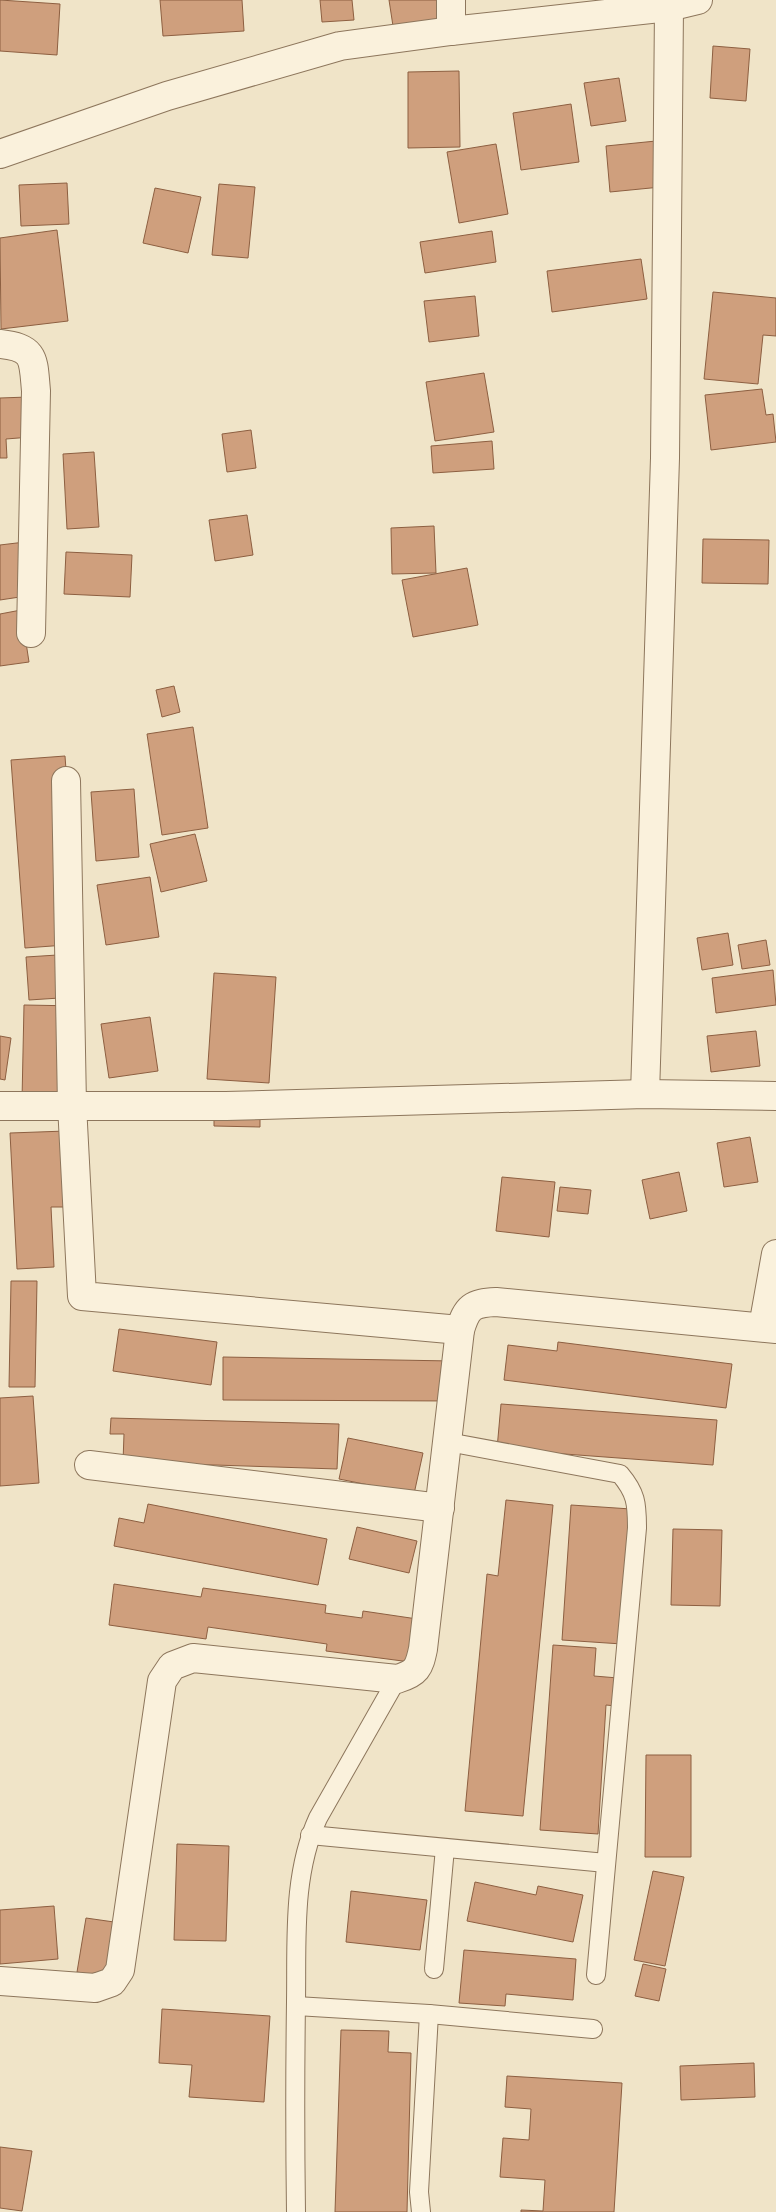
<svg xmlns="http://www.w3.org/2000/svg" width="776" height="2212" font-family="'Zilla Slab',serif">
<rect width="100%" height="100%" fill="#f0e4c8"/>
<g fill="#cf9f7d" stroke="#8d5f41">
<path d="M 0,0 L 60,4 L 57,55 L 0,51 Z"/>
<path d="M 160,0 L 242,0 L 244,31 L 163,36 Z"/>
<path d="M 320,0 L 352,0 L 354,20 L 322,22 Z"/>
<path d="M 389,0 L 445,0 L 448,19 L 393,26 Z"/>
<path d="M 713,46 L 750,49 L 746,101 L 710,98 Z"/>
<path d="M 459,71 L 460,147 L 408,148 L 408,72 Z"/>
<path d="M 619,78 L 626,121 L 591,126 L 584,83 Z"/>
<path d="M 571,104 L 579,162 L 521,170 L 513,113 Z"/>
<path d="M 666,140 L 671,186 L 610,192 L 606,146 Z"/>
<path d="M 496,144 L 508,214 L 459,223 L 447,152 Z"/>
<path d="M 67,183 L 69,224 L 21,226 L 19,185 Z"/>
<path d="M 219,184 L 255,187 L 248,258 L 212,255 Z"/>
<path d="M 155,188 L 201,197 L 188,253 L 143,243 Z"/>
<path d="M 57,230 L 68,321 L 1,329 L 0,238 Z"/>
<path d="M 492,231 L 496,262 L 425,273 L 420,242 Z"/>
<path d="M 641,259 L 647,299 L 552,312 L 547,271 Z"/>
<path d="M 713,292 L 776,298 L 776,336 L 763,335 L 758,384 L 704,379 Z"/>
<path d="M 475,296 L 479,336 L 429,342 L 424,301 Z"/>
<path d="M 484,373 L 494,432 L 435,441 L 426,382 Z"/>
<path d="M 762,389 L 766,415 L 773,414 L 776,442 L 711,450 L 705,395 Z"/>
<path d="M 28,397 L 31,437 L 6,439 L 7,458 L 0,458 L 0,398 Z"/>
<path d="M 251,430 L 256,468 L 227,472 L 222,434 Z"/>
<path d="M 492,441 L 494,469 L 433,473 L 431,446 Z"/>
<path d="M 94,452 L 99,527 L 67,529 L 63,454 Z"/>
<path d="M 247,515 L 253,555 L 215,561 L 209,520 Z"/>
<path d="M 434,526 L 436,573 L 392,574 L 391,528 Z"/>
<path d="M 703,539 L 769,540 L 768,584 L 702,583 Z"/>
<path d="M 25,542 L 33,595 L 0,600 L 0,545 Z"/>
<path d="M 66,552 L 132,555 L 130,597 L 64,594 Z"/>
<path d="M 467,568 L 478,625 L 413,637 L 402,580 Z"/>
<path d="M 21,610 L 29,662 L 0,666 L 0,614 Z"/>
<path d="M 174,686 L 180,712 L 162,717 L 156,690 Z"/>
<path d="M 193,727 L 208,828 L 162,835 L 147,734 Z"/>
<path d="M 65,756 L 79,944 L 25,948 L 11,760 Z"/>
<path d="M 134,789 L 139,857 L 96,861 L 91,792 Z"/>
<path d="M 195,834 L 207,881 L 161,892 L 150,844 Z"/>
<path d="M 150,877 L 159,937 L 106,945 L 97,885 Z"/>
<path d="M 728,933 L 733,965 L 702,970 L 697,938 Z"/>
<path d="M 766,940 L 770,965 L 742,969 L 738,945 Z"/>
<path d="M 73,954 L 75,997 L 29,1000 L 26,957 Z"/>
<path d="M 773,970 L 776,1005 L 716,1013 L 712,978 Z"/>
<path d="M 214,973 L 276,977 L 269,1083 L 207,1079 Z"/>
<path d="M 24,1005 L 79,1006 L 76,1101 L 22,1100 Z"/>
<path d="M 150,1017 L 158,1071 L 109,1078 L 101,1024 Z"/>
<path d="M 756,1031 L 760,1066 L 711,1072 L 707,1036 Z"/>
<path d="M 0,1036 L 11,1038 L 5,1080 L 0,1079 Z"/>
<path d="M 214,1093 L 260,1093 L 260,1127 L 214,1126 Z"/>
<path d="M 66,1131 L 69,1207 L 51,1207 L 54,1267 L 17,1269 L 10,1133 Z"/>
<path d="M 750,1137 L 758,1182 L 724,1187 L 717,1143 Z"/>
<path d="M 679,1172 L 687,1211 L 650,1219 L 642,1180 Z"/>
<path d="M 502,1177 L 555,1182 L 549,1237 L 496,1231 Z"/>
<path d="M 560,1187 L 591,1190 L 588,1214 L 557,1211 Z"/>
<path d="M 11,1281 L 37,1281 L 35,1387 L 9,1387 Z"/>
<path d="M 119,1329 L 217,1342 L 211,1385 L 113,1371 Z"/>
<path d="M 558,1342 L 732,1364 L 726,1408 L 504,1380 L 508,1345 L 557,1351 Z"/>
<path d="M 223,1357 L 452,1361 L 452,1401 L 223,1400 Z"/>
<path d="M 33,1396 L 39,1483 L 0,1486 L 0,1398 Z"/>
<path d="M 501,1404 L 717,1420 L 713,1465 L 497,1449 Z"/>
<path d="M 111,1418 L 339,1424 L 337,1469 L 123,1462 L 124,1434 L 110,1434 Z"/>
<path d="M 348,1438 L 423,1453 L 414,1494 L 339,1479 Z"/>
<path d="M 506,1500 L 553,1505 L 523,1816 L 465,1811 L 487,1574 L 498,1576 Z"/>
<path d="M 148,1504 L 327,1539 L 318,1585 L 114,1546 L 119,1518 L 144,1523 Z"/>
<path d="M 571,1505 L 631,1509 L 622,1644 L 562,1640 Z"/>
<path d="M 357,1527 L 417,1541 L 409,1573 L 349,1559 Z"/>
<path d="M 673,1529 L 722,1530 L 720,1606 L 671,1605 Z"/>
<path d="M 114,1584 L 201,1597 L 203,1588 L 326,1605 L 325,1613 L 362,1618 L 363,1611 L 424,1620 L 418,1663 L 326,1651 L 327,1644 L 208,1627 L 206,1639 L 109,1625 Z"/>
<path d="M 553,1645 L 596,1648 L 594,1676 L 618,1678 L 616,1706 L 606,1705 L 598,1834 L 540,1830 Z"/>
<path d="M 646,1755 L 691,1755 L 691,1857 L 645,1857 Z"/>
<path d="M 177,1844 L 229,1846 L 226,1941 L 174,1940 Z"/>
<path d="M 653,1871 L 684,1877 L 665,1966 L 634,1960 Z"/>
<path d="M 475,1882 L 536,1895 L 538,1886 L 583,1895 L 573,1942 L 467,1921 Z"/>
<path d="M 351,1891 L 427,1900 L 420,1950 L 346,1942 Z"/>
<path d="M 54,1906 L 58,1959 L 0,1964 L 0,1910 Z"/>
<path d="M 86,1918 L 121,1923 L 112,1978 L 77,1972 Z"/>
<path d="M 464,1950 L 576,1959 L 573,2000 L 506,1994 L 505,2006 L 459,2003 Z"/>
<path d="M 643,1964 L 666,1969 L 659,2001 L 635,1996 Z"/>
<path d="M 162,2009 L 270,2016 L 264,2102 L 189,2097 L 192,2065 L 159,2063 Z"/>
<path d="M 341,2030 L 389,2031 L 388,2052 L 411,2053 L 407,2212 L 335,2212 Z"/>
<path d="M 754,2063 L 755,2097 L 681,2100 L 680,2066 Z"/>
<path d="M 507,2076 L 622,2083 L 614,2212 L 521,2212 L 521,2210 L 543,2211 L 545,2180 L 500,2177 L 503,2138 L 529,2140 L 531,2109 L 505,2107 Z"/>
<path d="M 0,2147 L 32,2151 L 22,2211 L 0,2208 Z"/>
</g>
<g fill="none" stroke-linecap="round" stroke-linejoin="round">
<defs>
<g id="service">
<path d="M 448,1442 L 620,1474 C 636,1493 637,1503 637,1528 L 596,1975"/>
<path d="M 310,1835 L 606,1863"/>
<path d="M 434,1969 L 445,1848"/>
<path d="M 296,2006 L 429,2014 L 593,2029"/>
<path d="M 296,2212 C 295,2142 295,2072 296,2002 C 297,1940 292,1875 318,1818 L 397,1679"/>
<path d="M 421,2212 L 419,2192 L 429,2014"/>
</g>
<g id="minor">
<path d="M 451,0 L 451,31"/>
<path d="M 0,344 C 36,348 33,359 36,391 L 31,633"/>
<path d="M 66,781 L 72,1105 L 82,1296 L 460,1330"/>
<path d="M 645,1094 L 665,458 L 669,7"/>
<path d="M 0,1106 L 226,1106 L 645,1094 L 776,1096"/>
<path d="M 763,1327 L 776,1254"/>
<path d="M 89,1465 L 440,1508"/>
<path d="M 0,1981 L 95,1988 L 112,1982 L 120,1970 L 162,1681 L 172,1666 L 193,1658 L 397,1679 C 417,1673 419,1668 423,1649 L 460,1330 C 467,1307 472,1303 496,1302 L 776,1329"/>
</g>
<path id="tertiary" d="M 0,154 L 167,96 L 340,46 L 451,31 L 669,7 L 698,0"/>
</defs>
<use href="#service" stroke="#8d765c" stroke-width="20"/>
<use href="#minor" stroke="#8d765c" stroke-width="30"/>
<use href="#tertiary" stroke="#8d765c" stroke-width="30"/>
<use href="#service" stroke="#faf1dc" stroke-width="18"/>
<use href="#minor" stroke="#faf1dc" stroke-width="28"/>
<use href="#tertiary" stroke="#faf1dc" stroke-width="28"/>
</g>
</svg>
